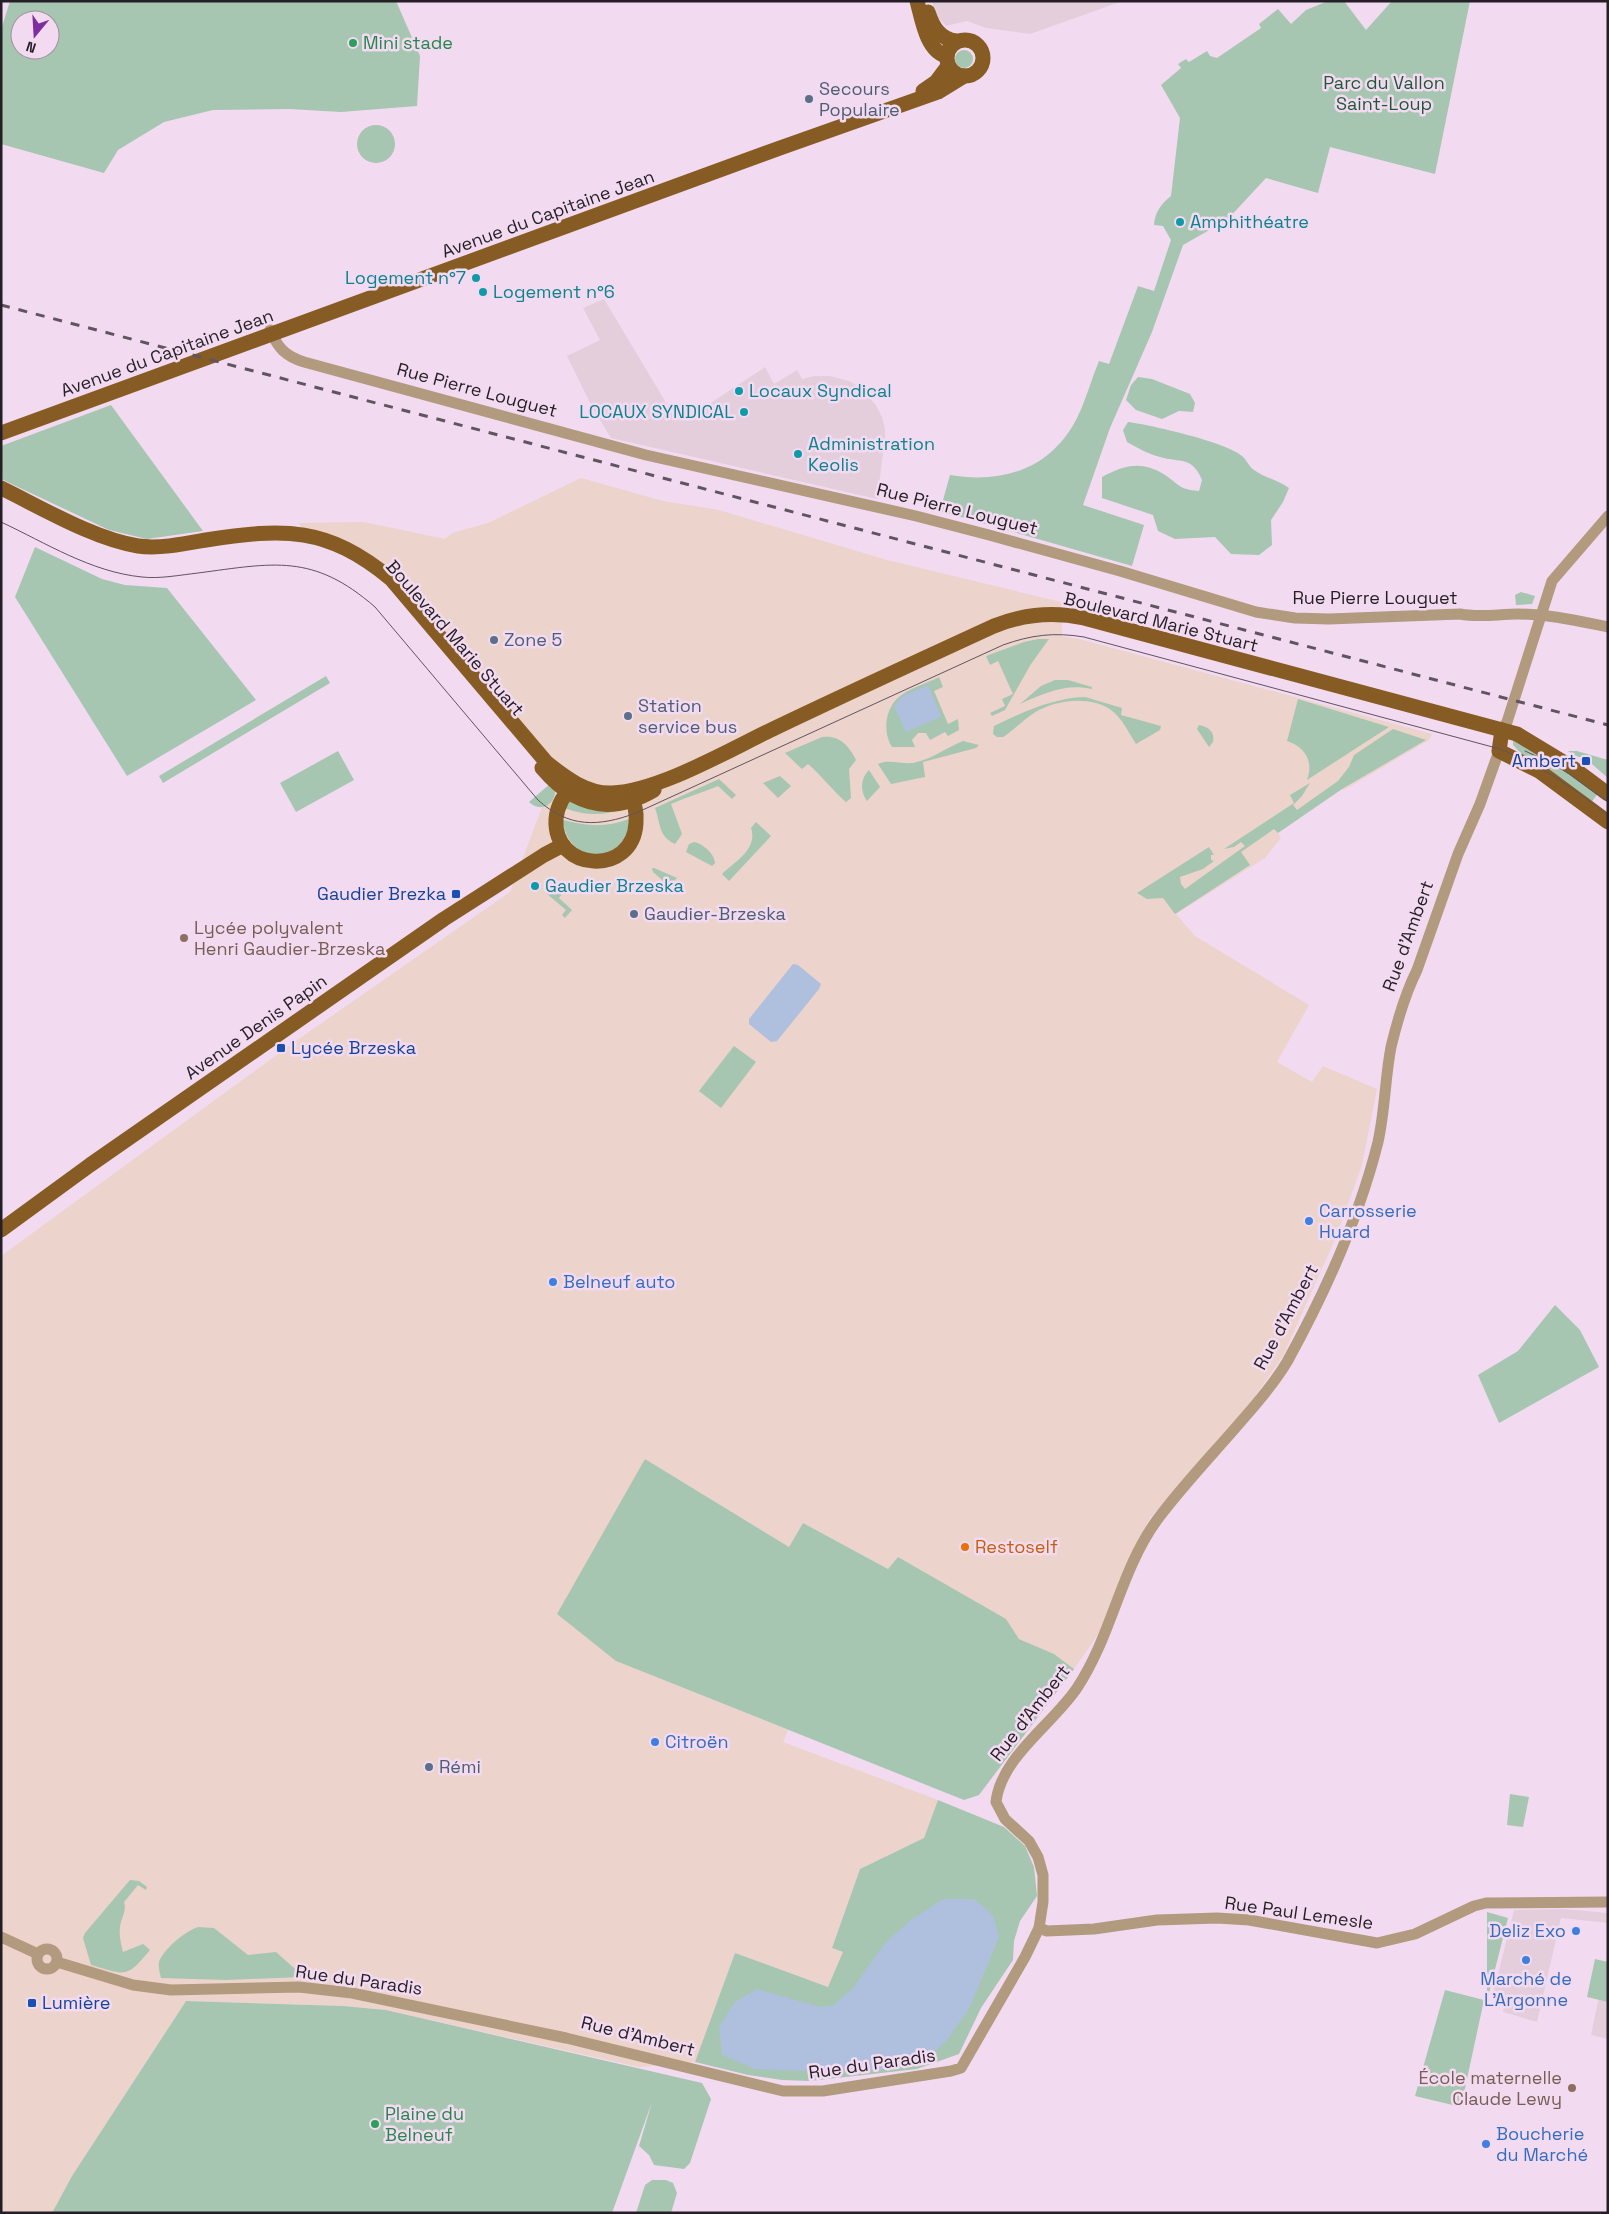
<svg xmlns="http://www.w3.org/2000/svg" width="1609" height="2214" font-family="'Space Grotesk',sans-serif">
<rect width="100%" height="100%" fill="#f2dbf0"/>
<g fill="#e4cedc">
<path d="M 932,1 L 1123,1 L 1030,34 L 986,28 L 967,21 L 946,26 L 935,14 Z"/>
<path d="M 604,299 L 668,406 L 685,420 L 765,367 L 774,384 L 797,370 L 802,379 L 814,376 L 830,376 L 849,381 L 859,387 L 875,404 L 882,417 L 885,429 L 885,439 L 877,499 L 611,438 L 592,407 L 567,356 L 600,340 L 583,308 Z"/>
<path d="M 1563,1909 L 1608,1913 L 1608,1923 L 1561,1918 L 1537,2022 L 1503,2012 L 1505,2002 L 1492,1998 L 1514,1910 Z"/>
<path d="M 1608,1953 L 1608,2039 L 1591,2035 Z"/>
</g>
<path fill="#ecd3cb" d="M 581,478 L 663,501 L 719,510 L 887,560 L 1061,602 L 1062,636 L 1083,640 L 1432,734 L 1429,740 L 1344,790 L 1342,789 L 1278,833 L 1281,838 L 1265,858 L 1176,914 L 1195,936 L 1309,1005 L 1277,1062 L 1312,1082 L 1323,1066 L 1377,1089 L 1362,1165 L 1336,1237 L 1283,1356 L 1251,1402 L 1150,1518 L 1128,1561 L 1099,1633 L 1074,1669 L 1054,1654 L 1019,1639 L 1005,1619 L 898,1557 L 888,1569 L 803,1523 L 789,1547 L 645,1459 L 616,1661 L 788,1730 L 783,1742 L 938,1800 L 924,1838 L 860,1869 L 832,1948 L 844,1952 L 828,1987 L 735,1953 L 695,2062 L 639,2067 L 386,2010 L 343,2006 L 186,2001 L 72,2176 L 52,2213 L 1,2213 L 1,1256 L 293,1043 L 510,892 L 558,765 L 402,585 L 303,529 L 298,523 L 364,522 L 445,539 L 452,533 L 488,523 Z"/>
<g fill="#a6c6b1" fill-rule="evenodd">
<path d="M 10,1 L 396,1 L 420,56 L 417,106 L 341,112 L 289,109 L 213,110 L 164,122 L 118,150 L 104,173 L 1,144 L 1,30 ZM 20,20 L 50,20 L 50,50 L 20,50 Z"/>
<path d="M 1328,1 L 1344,1 L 1366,30 L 1392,1 L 1470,1 L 1435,174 L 1330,147 L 1318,193 L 1266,178 L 1227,220 L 1183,245 L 1152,332 L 1110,428 L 1083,505 L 1144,525 L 1132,566 L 940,511 L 950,475 C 1003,484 1051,469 1077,418 C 1086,400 1091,380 1099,361 L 1109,364 L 1138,286 L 1154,291 L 1171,240 L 1163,226 L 1154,225 C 1155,212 1161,204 1171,196 L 1180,118 L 1161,85 L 1181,68 L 1178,64 L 1186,59 L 1189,62 L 1207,51 L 1210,56 L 1217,58 L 1261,28 L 1259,24 L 1278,9 L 1291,24 L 1306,10 Z"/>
<circle cx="964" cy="59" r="9"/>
<circle cx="376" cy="144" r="19"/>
<path d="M 1138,377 L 1152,379 L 1190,394 L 1195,403 L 1193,412 L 1179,411 L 1162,419 L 1136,410 L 1126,400 L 1131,385 Z"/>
<path d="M 111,405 L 203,531 L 147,539 L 109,530 L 1,479 L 1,446 Z"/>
<path d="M 1128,422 C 1151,425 1226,442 1242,456 C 1247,460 1249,467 1254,470 C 1265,478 1278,480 1289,488 L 1283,502 L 1271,520 L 1272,545 L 1259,555 L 1231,554 L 1215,537 L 1175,539 L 1158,531 L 1153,515 L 1102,498 L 1102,477 C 1124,465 1142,460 1165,475 C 1180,485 1178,489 1199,491 L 1202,480 C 1192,456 1181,463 1160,457 C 1148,454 1138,448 1127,442 L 1123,430 Z"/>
<path d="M 35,547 L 102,579 L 125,585 L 167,588 L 256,700 L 127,776 L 15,597 Z"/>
<path d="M 1521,592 L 1535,596 L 1532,604 L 1516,605 L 1515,595 Z"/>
<path d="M 1038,639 L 1049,639 L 1031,664 L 1005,710 L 992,716 L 990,713 L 1005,706 L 1002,699 L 1013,694 L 998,661 L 990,665 L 986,656 L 1024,642 Z"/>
<path d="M 326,676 L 330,683 L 163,783 L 159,776 Z"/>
<path d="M 939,677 L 943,687 L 934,691 L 948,724 L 958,719 L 959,730 L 948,736 L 945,732 L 930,740 L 926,733 L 918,733 L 912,740 L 915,747 L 892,747 C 882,731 885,705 903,694 C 913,687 927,683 939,677 Z"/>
<path d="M 1055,680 L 1068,680 L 1092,687 L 1092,689 C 1066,683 1044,693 1020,704 L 1041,686 Z"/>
<path d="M 1085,697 L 1122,708 L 1121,715 L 1161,726 L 1160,730 L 1136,744 C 1129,733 1122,718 1111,710 C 1091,695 1054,700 1034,713 C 1023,720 1014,730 1003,737 L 997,737 L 993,734 L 994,726 C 1023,712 1053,698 1085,697 Z"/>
<path d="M 1298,699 L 1389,727 L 1307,780 C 1314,761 1305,747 1287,741 Z"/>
<path d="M 1199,725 C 1208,727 1215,731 1213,742 L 1209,747 L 1197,729 Z"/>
<path d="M 1393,729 L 1426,740 L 1342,789 L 1278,833 L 1274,829 L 1241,852 L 1250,865 L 1175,914 L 1163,898 L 1147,899 L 1137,893 L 1209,847 L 1214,855 L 1211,855 L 1211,860 L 1214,861 L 1203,869 L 1180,877 L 1181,884 L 1185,889 L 1245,846 L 1241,842 L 1234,847 L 1224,849 L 1294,803 L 1290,795 L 1310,783 L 1302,796 L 1293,805 L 1297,810 L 1338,781 L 1349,767 L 1354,755 Z"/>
<path d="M 822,737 C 840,735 849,746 856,760 L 849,769 L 851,798 L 846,802 C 832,790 822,776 808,764 L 802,769 L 785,753 Z"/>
<path d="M 1513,739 L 1599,792 L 1590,804 L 1525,758 L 1513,745 Z"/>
<path d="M 963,741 L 979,745 L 976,748 L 923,762 L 925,777 L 891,784 L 878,764 C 890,758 904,766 917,762 C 933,758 948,747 963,741 Z"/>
<path d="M 338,751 L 354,780 L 296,812 L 280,783 Z"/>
<path d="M 1568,751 L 1577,751 L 1608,760 L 1608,778 L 1585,758 L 1574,756 Z"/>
<path d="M 869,770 L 880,787 L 867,801 C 860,791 860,779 869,770 Z"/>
<path d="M 780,776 L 791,786 L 778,798 L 763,783 Z"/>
<path d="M 719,779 L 736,795 L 732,799 L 718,786 C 702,793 686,797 671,804 L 682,834 L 675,844 C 658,836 661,824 655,808 Z"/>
<path d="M 551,783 L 555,791 C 555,805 540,813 529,802 Z"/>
<path d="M 571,799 L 625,808 C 606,816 584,816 565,808 Z"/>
<path d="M 629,819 C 629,863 568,869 563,820 C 586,826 606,828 629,819 Z"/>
<path d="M 756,822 L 771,836 L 729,881 L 722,874 C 736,861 758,849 751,828 Z"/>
<path d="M 694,842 C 703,844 714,853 715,863 L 712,866 L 686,852 L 689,844 Z"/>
<path d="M 652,868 L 654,868 L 677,878 L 669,886 L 653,872 Z"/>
<path d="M 549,890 L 555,894 L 562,894 L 559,898 L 572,910 L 565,918 L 562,915 L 566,910 L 546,893 Z"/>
<path d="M 734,1046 L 756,1062 L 721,1108 L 699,1091 Z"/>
<path d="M 1555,1305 L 1580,1330 L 1599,1367 L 1499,1423 L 1478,1375 L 1518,1351 Z"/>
<path d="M 645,1459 L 789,1547 L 803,1523 L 888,1569 L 898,1557 L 1006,1619 L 1019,1639 L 1054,1654 L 1074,1669 L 979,1795 L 964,1800 L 616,1661 L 557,1614 Z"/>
<path d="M 1510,1794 L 1529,1797 L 1523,1827 L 1507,1825 Z"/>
<path d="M 938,1800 L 1004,1827 L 1025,1846 L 1034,1867 L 1037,1896 L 1020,1921 L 1014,1941 L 1013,1960 L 981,2008 L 959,2054 L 917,2069 L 810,2081 L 782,2080 L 748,2075 L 695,2062 L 735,1953 L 828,1987 L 843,1952 L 832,1948 L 860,1869 L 924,1838 Z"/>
<path d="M 130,1880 L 139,1881 L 147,1887 L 146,1890 L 138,1885 L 124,1902 C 127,1910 121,1919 120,1927 C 119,1936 121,1944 123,1952 L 143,1944 L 150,1950 C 126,1979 126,1975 91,1965 L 83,1938 L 85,1933 Z"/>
<path d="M 1487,1912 L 1508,1918 L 1488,1997 L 1487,1997 Z"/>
<path d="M 198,1927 L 214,1928 L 248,1955 L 276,1952 L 294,1968 L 306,1965 L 302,1977 L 227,1980 L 161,1978 C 160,1973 158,1968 159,1962 C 163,1950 185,1931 198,1927 Z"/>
<path d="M 1595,1959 L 1608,1962 L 1608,2002 L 1587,1997 Z"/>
<path d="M 1445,1990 L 1484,2000 L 1461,2107 L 1415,2096 Z"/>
<path d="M 186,2001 L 343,2006 L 386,2010 L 702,2083 L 711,2099 L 690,2163 L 684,2169 L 654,2165 L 649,2155 L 639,2146 L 652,2102 L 612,2213 L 52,2213 L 72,2176 Z"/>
<path d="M 652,2180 L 666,2180 L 673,2183 L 677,2193 L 671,2213 L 636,2213 L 645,2185 Z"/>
</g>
<g fill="#afbfde">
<path d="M 926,686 L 929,687 L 941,717 L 906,732 L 894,706 L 903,696 Z"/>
<path d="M 793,964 L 798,965 L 821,984 L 819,989 L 777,1041 L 771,1042 L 749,1024 L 749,1019 Z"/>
<path d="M 943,1899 L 974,1899 L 993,1915 L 999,1937 L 969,2009 L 947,2040 L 922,2064 L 872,2070 L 807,2071 L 755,2069 L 722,2055 L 719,2027 L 735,2002 L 757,1989 L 820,2007 L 834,2005 L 853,1988 L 885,1943 L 911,1920 Z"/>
</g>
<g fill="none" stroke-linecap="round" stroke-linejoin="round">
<g stroke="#b29a7f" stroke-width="11">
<path d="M 270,330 C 278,348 285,356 304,362 L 646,455 L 916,516 L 989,535 L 1120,571 L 1256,612 L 1295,618 L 1329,619 L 1460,614 C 1480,618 1498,614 1518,614 C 1549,614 1578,621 1608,627"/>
<path d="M 1502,730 L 1507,722 L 1552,581 L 1608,516"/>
<path d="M 1039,1928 L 1047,1931 L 1094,1929 L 1157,1920 L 1217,1918 L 1249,1920 L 1377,1943 L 1415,1934 L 1474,1906 L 1486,1903 L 1608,1902"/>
<path d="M 1,1937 L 38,1954"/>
<circle cx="47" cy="1959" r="10"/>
<path d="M 57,1962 L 133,1985 L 171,1990 L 299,1987 L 352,1993 L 566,2038 L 783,2091 L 823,2091 L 951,2071 L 961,2068 L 1025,1957 L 1039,1928 L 1043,1902 L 1043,1875 L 1038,1857 L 1029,1841 L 1005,1819 L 996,1802 C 1001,1757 1053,1724 1077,1688 C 1112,1635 1120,1571 1157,1520 C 1183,1485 1215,1452 1244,1418 C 1259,1401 1275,1382 1287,1362 C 1325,1293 1359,1218 1378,1142 C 1385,1111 1385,1078 1391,1047 C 1397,1022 1405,994 1417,970 L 1458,854 L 1480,804 L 1499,751"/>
</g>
<g stroke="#875c24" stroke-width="15">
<path d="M 917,1 C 922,19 926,50 946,56"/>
<path d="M 928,12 C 933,27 940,39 956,41"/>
<circle cx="965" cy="58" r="18"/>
<path d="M 923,91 L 936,82 L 948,66"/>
<path d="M 1,433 L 780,148 L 938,92 L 964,76"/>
<path d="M 1,488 C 42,508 94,539 138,546 C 159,549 184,544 206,540 C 284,528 327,526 391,579 L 547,763 C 566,778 587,794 612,793 C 659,791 729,750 773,729 C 846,694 920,660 994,626 C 1024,614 1052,611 1084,618 L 1517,734 L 1573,768 L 1608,794"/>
<path d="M 1502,730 L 1499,751 L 1539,771 L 1608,822"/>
<path d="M 542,768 C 574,806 610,816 654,790"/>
<path d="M 574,787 C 564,792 557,807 556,819 C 553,872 633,877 636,823 C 637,812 635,803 629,794"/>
<path d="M 1,1230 L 90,1165 L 444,919 L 544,855 L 563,845"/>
</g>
<g stroke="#605460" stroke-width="1">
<path d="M 1,522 C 46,543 91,572 142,577 C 160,579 180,575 198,573 C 274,563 313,553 375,607 L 538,800 C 569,828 598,827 636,813 L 1003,645 C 1031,635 1054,632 1084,637 L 1500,749 C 1543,766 1571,787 1608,815"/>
<path d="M 1525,751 L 1558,766 L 1608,802"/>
</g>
<path stroke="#605460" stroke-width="3" stroke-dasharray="9 9" stroke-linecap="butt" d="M 1,305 L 1608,725"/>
</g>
<g fill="#2e9e5b" stroke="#f2dbf0" stroke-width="2">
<circle cx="353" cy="43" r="5"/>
<circle cx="375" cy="2124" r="5"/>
</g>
<g fill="#5c6f8a" stroke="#f2dbf0" stroke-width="2">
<circle cx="809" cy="99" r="5"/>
<circle cx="494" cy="640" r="5"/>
<circle cx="628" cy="716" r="5"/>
<circle cx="634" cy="914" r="5"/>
<circle cx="429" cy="1767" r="5"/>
</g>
<g fill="#0f9aa8" stroke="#f2dbf0" stroke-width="2">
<circle cx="1180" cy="222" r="5"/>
<circle cx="476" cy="278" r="5"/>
<circle cx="483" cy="292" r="5"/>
<circle cx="739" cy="391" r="5"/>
<circle cx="744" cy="412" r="5"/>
<circle cx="798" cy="454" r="5"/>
<circle cx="535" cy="886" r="5"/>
</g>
<g fill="#1a4fb4" stroke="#f2dbf0" stroke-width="2">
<rect x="1581" y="756" width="10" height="10" rx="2.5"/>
<rect x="451" y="889" width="10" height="10" rx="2.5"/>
<rect x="276" y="1043" width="10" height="10" rx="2.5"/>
<rect x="27" y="1998" width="10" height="10" rx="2.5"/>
</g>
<g fill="#8d6e63" stroke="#f2dbf0" stroke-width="2">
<circle cx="184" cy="938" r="5"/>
<circle cx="1572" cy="2088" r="5"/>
</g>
<g fill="#3f7fe0" stroke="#f2dbf0" stroke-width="2">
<circle cx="1309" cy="1221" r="5"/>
<circle cx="553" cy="1282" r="5"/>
<circle cx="655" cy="1742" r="5"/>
<circle cx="1576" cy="1931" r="5"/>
<circle cx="1526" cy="1960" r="5"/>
<circle cx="1486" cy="2144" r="5"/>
</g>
<circle fill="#e8710a" stroke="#f2dbf0" stroke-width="2" cx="965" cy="1547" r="5"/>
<g text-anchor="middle" stroke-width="5" stroke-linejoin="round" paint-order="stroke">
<g font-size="18" fill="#27864d" stroke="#f2dbf0" text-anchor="start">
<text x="363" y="49">Mini stade</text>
<text x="385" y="2120">Plaine du<tspan x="385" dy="21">Belneuf</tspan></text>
</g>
<g font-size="18" fill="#22583a" stroke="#f2dbf0">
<text x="1384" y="89">Parc du Vallon<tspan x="1384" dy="21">Saint-Loup</tspan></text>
</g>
<g font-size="18" fill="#4e5e75" stroke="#f2dbf0" text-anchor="start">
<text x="819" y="95">Secours<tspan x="819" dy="21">Populaire</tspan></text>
<text x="504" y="646">Zone 5</text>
<text x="638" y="712">Station<tspan x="638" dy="21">service bus</tspan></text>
<text x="644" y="920">Gaudier-Brzeska</text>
<text x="439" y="1773">Rémi</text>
</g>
<g font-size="18" fill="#261e26" stroke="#f2dbf0">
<text transform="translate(548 214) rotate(-20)" y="6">Avenue du Capitaine Jean</text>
<text transform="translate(167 353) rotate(-20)" y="6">Avenue du Capitaine Jean</text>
<text transform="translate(477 390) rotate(15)" y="6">Rue Pierre Louguet</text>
<text transform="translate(957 509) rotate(14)" y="6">Rue Pierre Louguet</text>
<text x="1375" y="604">Rue Pierre Louguet</text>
<text transform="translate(1161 622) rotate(14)" y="6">Boulevard Marie Stuart</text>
<text transform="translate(455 638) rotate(49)" y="6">Boulevard Marie Stuart</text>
<text transform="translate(1408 936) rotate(-70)" y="6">Rue d'Ambert</text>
<text transform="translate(256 1027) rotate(-35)" y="6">Avenue Denis Papin</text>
<text transform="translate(1286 1317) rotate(-62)" y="6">Rue d'Ambert</text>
<text transform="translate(1030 1713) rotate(-52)" y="6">Rue d'Ambert</text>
<text transform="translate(1299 1913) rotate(8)" y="6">Rue Paul Lemesle</text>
<text transform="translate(359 1980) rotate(8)" y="6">Rue du Paradis</text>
<text transform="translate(638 2036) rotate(14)" y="6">Rue d'Ambert</text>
<text transform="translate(872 2064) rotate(-8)" y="6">Rue du Paradis</text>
</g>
<g font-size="18" fill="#0d838f" stroke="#f2dbf0" text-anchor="start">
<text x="1190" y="228">Amphithéatre</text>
<text x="466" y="284" text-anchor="end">Logement n°7</text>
<text x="493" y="298">Logement n°6</text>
<text x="749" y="397">Locaux Syndical</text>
<text x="734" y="418" text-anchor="end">LOCAUX SYNDICAL</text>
<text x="808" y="450">Administration<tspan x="808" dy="21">Keolis</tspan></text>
<text x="545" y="892">Gaudier Brzeska</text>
</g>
<g font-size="18" fill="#164399" stroke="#f2dbf0" text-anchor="end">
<text x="1576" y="767">Ambert</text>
<text x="446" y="900">Gaudier Brezka</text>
<text x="291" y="1054" text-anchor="start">Lycée Brzeska</text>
<text x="42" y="2009" text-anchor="start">Lumière</text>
</g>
<g font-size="18" fill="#785e54" stroke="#f2dbf0" text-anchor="start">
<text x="194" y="934">Lycée polyvalent<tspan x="194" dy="21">Henri Gaudier-Brzeska</tspan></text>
<text x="1562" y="2084" text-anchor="end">École maternelle<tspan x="1562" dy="21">Claude Lewy</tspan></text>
</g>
<g font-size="18" fill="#366cbe" stroke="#f2dbf0" text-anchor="start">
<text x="1319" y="1217">Carrosserie<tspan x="1319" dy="21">Huard</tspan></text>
<text x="563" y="1288">Belneuf auto</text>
<text x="665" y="1748">Citroën</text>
<text x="1566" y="1937" text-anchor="end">Deliz Exo</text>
<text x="1526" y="1985" text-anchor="middle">Marché de<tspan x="1526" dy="21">L'Argonne</tspan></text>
<text x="1496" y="2140">Boucherie<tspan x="1496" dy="21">du Marché</tspan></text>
</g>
<g font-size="18" fill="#c56008" stroke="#f2dbf0" text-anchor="start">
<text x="975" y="1553">Restoself</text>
</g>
</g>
<rect width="1609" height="2214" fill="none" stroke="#261e26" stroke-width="5"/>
<g transform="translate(35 35) rotate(198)"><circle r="24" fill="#f2dbf0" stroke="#a08f9f"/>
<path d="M0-4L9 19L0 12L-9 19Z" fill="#7e2e9e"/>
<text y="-8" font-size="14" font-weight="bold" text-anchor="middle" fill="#261e26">N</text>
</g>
</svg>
